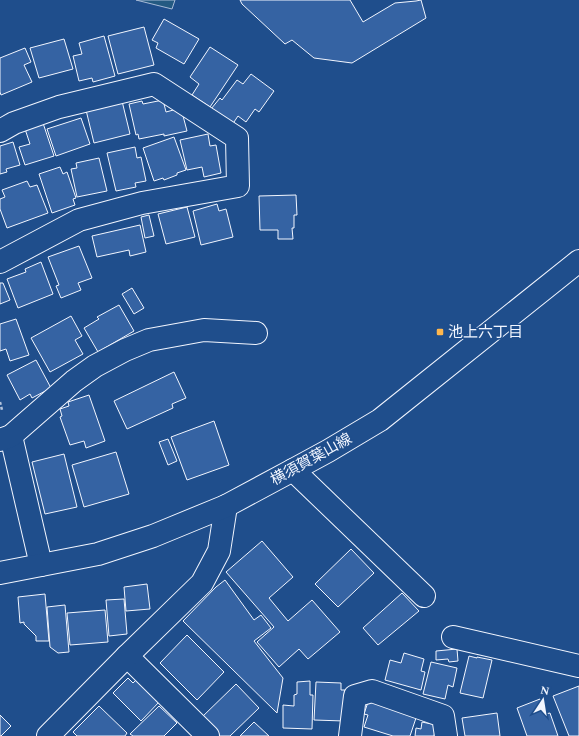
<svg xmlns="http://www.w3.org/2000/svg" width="579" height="736" font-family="Spectral,'Noto Sans JP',serif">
<rect width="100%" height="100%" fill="#1f4e8c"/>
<path fill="#245a82" stroke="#a8bbd7" d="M 136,0 L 175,0 L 172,9 Z"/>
<g fill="#3563a3" stroke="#f2f6ff">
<path d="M 240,0 L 350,0 L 363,22 L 395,3 L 416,1 L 421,0 L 426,18 L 352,63 L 314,58 L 292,40 L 285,44 L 242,4 Z"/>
<path d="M 164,19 L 199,39 L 184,64 L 156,48 L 158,43 L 152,40 Z"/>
<path d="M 144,27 L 154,65 L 118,74 L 108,36 Z"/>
<path d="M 104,36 L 115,76 L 93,82 L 92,78 L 79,81 L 73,56 L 82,54 L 79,43 Z"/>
<path d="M 64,39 L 73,69 L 39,78 L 30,48 Z"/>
<path d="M 210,47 L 238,65 L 210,107 L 192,95 L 199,84 L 190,77 Z"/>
<path d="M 25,48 L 31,62 L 24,65 L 32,82 L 1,95 L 0,92 L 0,58 Z"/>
<path d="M 251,74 L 274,91 L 259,112 L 255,109 L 246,122 L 238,116 L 232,125 L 211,109 L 220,98 L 222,100 L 237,80 L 243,84 Z"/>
<path d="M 163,100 L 166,112 L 177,109 L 182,112 L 187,131 L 164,136 L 164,134 L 139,139 L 138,134 L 136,135 L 129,104 L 142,101 L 143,104 Z"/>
<path d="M 122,101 L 130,134 L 94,143 L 86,110 Z"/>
<path d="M 81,118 L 90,144 L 56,156 L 47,129 Z"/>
<path d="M 43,123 L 54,156 L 25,165 L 19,147 L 30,144 L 25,129 Z"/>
<path d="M 208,134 L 210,146 L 216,145 L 221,173 L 204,177 L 202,167 L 187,170 L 180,140 Z"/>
<path d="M 174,137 L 186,170 L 177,173 L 177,175 L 164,180 L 163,178 L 154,181 L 143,148 Z"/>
<path d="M 13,142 L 20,165 L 6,169 L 7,172 L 0,174 L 0,146 Z"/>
<path d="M 135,147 L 137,158 L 141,157 L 146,181 L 135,183 L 136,187 L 116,191 L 107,153 Z"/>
<path d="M 99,158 L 107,191 L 77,197 L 71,169 L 77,168 L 76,163 Z"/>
<path d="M 60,167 L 63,174 L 67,172 L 76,198 L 73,199 L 75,205 L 52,213 L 39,174 Z"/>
<path d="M 27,181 L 30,187 L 37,185 L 48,213 L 7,228 L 0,209 L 0,199 L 5,197 L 2,190 Z"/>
<path d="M 296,195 L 297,215 L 294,215 L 294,228 L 292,228 L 293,239 L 278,239 L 278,230 L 260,230 L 259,196 Z"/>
<path d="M 217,204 L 219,211 L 226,209 L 233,237 L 201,245 L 193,211 Z"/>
<path d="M 187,207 L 195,237 L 166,244 L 158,214 Z"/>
<path d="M 149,215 L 154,236 L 145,238 L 141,217 Z"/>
<path d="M 140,225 L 146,252 L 130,256 L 129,250 L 97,257 L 92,236 Z"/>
<path d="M 79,246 L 92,278 L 78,283 L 81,290 L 61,298 L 56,286 L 59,285 L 48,257 Z"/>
<path d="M 41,262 L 53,294 L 18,308 L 7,279 L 26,272 L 25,269 Z"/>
<path d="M 0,283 L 3,283 L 10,300 L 0,304 Z"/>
<path d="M 132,288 L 144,308 L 134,314 L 122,294 Z"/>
<path d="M 119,305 L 134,331 L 98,352 L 84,328 L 99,319 L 97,317 Z"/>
<path d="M 71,316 L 82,336 L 75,340 L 83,354 L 50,372 L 31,338 Z"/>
<path d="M 16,319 L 29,355 L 10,361 L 6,349 L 0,351 L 0,324 Z"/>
<path d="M 36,360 L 51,388 L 32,398 L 30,394 L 20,400 L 7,375 Z"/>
<path d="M 174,372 L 186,398 L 172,404 L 173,408 L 127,429 L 114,401 Z"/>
<path d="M 89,395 L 105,441 L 86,448 L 84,441 L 70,445 L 60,417 L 62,416 L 60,409 L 69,406 L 68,402 Z"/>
<path d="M 214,421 L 229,465 L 187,480 L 171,437 Z"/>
<path d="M 168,439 L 177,461 L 168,465 L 159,442 Z"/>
<path d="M 116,452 L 129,494 L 84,507 L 72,465 Z"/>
<path d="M 64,454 L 77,507 L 45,514 L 32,462 Z"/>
<path d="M 262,541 L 293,577 L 269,598 L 288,621 L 312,600 L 340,632 L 308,659 L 299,649 L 279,667 L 257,642 L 274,627 L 226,572 Z"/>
<path d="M 351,549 L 374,573 L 338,607 L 315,584 Z"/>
<path d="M 225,580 L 254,620 L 261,615 L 271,628 L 254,641 L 283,678 L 277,713 L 183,621 L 216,587 Z"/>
<path d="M 147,584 L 150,609 L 126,611 L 124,587 Z"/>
<path d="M 402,593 L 419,611 L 378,645 L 363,628 Z"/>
<path d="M 45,594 L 49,641 L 36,641 L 36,636 L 24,624 L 24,622 L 20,623 L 18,597 Z"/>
<path d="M 124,599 L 127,634 L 109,636 L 106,600 Z"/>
<path d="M 65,605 L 69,652 L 58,653 L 50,647 L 47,607 Z"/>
<path d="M 105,610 L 108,642 L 70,645 L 67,613 Z"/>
<path d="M 187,635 L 224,672 L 197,700 L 160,663 Z"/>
<path d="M 457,649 L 458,661 L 449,662 L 448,659 L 436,660 L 436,651 Z"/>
<path d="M 404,653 L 424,659 L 421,671 L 425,672 L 421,690 L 385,680 L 390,660 L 401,663 Z"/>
<path d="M 469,656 L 477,658 L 477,657 L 492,660 L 483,698 L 460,693 Z"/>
<path d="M 431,662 L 457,668 L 453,687 L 448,685 L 445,699 L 423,694 Z"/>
<path d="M 128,678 L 133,683 L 137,679 L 160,701 L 141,721 L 113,693 Z"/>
<path d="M 310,681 L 310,695 L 313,695 L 312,729 L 283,728 L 283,705 L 294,706 L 294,695 L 297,694 L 297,682 Z"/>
<path d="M 316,682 L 341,683 L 341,690 L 345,690 L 344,721 L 314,720 Z"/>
<path d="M 236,684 L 259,708 L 230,736 L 219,736 L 201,718 Z"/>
<path d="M 579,686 L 579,736 L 569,736 L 553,696 Z"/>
<path d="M 370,696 L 417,715 L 410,736 L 393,736 L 364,727 L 368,715 L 364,714 Z"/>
<path d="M 540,699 L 545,714 L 550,713 L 558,736 L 527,736 L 517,708 Z"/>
<path d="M 99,706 L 127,733 L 125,736 L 77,736 L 73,732 Z"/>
<path d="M 159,706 L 177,723 L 164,736 L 133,736 L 130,734 Z"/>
<path d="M 497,713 L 500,736 L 465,736 L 462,718 Z"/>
<path d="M 0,715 L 11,726 L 1,736 L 0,736 Z"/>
<path d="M 254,722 L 269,736 L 240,736 Z"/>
<path d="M 422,722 L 436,725 L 434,736 L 415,736 L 416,728 L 421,729 Z"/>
</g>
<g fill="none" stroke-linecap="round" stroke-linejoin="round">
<defs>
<g id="minor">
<path d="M 0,131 L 14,123 L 59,107 L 154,84 L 237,138 L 238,186 L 142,203 L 79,220 L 0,262"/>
<path d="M 11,436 L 41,565"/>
<path d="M 0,440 L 11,436 L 74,381 L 95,366 L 125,350 L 149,340 L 204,330 L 256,333"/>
<path d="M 293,470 L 424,596"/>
<path d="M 453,637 L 579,666"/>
<path d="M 127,656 L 208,736"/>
<path d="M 48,736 L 127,656 L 202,583 L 219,551 L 226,506"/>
<path d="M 350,736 L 355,696 L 372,691 L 443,716 L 446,736"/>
</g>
<path id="major" d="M 0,573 L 98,554 L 153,536 L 226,506 L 293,470 L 328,451 L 380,420 L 579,261"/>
</defs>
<use href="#minor" stroke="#f2f6ff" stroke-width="24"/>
<use href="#major" stroke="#f2f6ff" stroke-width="24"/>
<path stroke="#b3c4dc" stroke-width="2.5" stroke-dasharray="3 2" stroke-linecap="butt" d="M 0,402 L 2,410"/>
<use href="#minor" stroke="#1f4e8c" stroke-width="22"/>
<use href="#major" stroke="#1f4e8c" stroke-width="22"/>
</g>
<rect fill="#ffb74d" stroke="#1f4e8c" stroke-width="1.5" x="436" y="328" width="8" height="8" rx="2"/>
<g text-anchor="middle" stroke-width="3" stroke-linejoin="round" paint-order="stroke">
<g font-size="15" fill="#f2f6ff" stroke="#1f4e8c" text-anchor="start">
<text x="448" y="337">池上六丁目</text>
</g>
<g font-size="15" fill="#f2f6ff" stroke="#1f4e8c">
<text transform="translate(311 459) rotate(-29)" y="5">横須賀葉山線</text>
</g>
</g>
<g transform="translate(543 700) rotate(12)" stroke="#1f4e8c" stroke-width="3" paint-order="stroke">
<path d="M0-3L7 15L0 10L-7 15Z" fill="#f2f6ff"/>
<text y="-6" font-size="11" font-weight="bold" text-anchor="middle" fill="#f2f6ff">N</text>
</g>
</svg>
